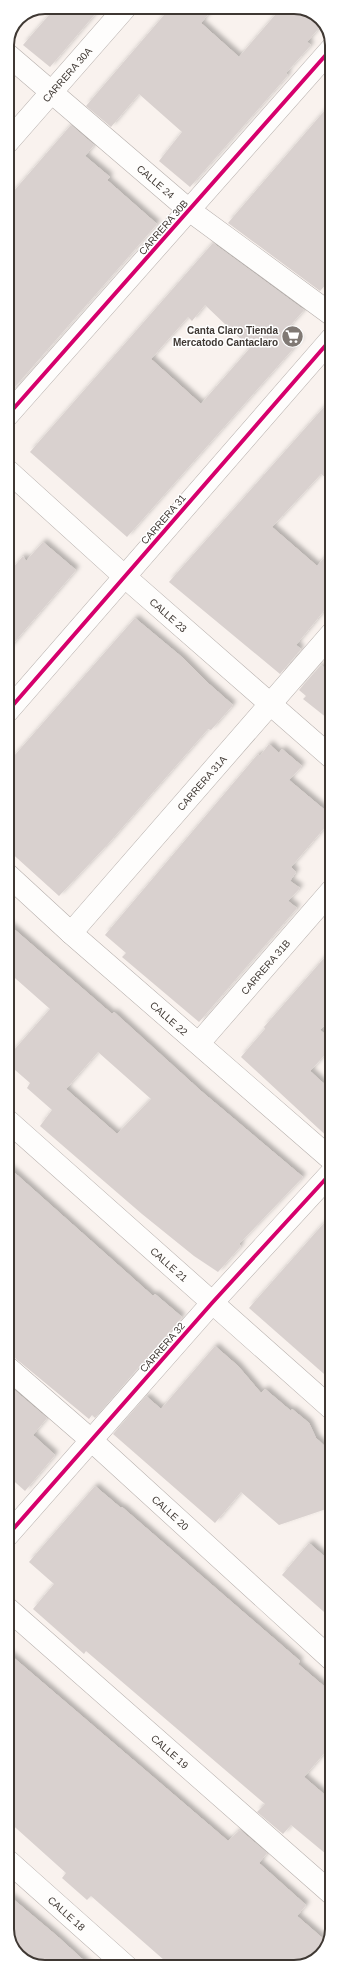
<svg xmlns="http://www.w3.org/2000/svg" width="339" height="1974" font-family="Arial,sans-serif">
<defs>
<filter id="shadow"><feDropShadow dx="3.5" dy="-3.5" stdDeviation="2" flood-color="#0004"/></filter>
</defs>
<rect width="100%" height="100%" fill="#f9f2ee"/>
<g fill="#d9d1cf" fill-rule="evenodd" filter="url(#shadow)">
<path d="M 56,7 L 101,7 L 50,67 L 23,45 Z"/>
<path d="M 171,7 L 214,7 L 201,23 L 239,57 L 282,7 L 299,7 L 321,18 L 323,23 L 307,42 L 311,45 L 286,73 L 288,75 L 190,187 L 159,161 L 182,132 L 139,94 L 111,127 L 86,106 Z"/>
<path d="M 332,102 L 332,278 L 320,291 L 228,223 Z"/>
<path d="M 71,125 L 94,145 L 85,156 L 110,177 L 107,180 L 157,224 L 7,396 L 7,199 Z"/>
<path d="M 213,243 L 304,310 L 287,329 L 300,341 L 127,537 L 30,452 ZM 205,305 L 250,348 L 201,404 L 151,359 L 188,317 L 192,321 Z"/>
<path d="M 332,398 L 332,483 L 321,474 L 272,527 L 317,566 L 332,549 L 332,601 L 296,645 L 301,649 L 280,674 L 169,582 Z"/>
<path d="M 43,542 L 76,570 L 7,651 L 7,575 L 23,556 L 26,561 Z"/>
<path d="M 135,618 L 183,658 L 208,683 L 233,705 L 211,730 L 208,729 L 108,844 L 59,896 L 7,849 L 7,764 Z"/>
<path d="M 332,664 L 332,722 L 303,699 L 306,696 L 299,690 L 321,665 L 327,670 Z"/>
<path d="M 269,744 L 279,753 L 282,749 L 302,766 L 289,780 L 332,816 L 332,819 L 291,867 L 296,872 L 290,881 L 300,888 L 288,901 L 297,908 L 199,1022 L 122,957 L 126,953 L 105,935 L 258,754 L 260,756 Z"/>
<path d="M 7,923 L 112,1014 L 114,1012 L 201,1091 L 303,1177 L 239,1244 L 241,1246 L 218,1272 L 194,1256 L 142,1214 L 40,1126 L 52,1110 L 27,1088 L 30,1083 L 7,1063 L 7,1058 L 50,1009 L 7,971 ZM 98,1052 L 151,1099 L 117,1134 L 66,1089 Z"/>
<path d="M 332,949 L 332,1017 L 320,1030 L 332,1040 L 332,1047 L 310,1071 L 332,1091 L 332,1141 L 241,1057 L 265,1029 L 264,1027 Z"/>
<path d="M 7,1166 L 153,1296 L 155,1294 L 182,1317 L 95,1418 L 92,1415 L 89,1419 L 15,1358 L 7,1355 Z"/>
<path d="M 332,1214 L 332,1381 L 249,1308 Z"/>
<path d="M 215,1346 L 238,1366 L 261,1393 L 265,1389 L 291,1411 L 292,1409 L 309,1423 L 316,1438 L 332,1453 L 332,1507 L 279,1525 L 241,1492 L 215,1523 L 113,1434 L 146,1396 L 161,1409 Z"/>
<path d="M 7,1384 L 47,1418 L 33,1435 L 55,1455 L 25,1491 L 7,1475 Z"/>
<path d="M 95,1486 L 121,1508 L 122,1507 L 300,1661 L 298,1664 L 332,1693 L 332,1744 L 304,1777 L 332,1801 L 332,1859 L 291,1825 L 283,1834 L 257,1812 L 265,1804 L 86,1651 L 84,1654 L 33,1609 L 54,1584 L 29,1562 Z"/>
<path d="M 309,1543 L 332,1563 L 332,1619 L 282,1575 Z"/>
<path d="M 7,1652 L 228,1841 L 240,1830 L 267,1853 L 259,1863 L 306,1905 L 297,1916 L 327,1942 L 322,1954 L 299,1967 L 172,1967 L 91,1896 L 87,1900 L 62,1878 L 66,1873 L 7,1820 Z"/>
<path d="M 7,1894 L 57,1936 L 91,1967 L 40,1967 L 18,1956 L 7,1934 Z"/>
</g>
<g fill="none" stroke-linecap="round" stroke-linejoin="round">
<defs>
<g id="minor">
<path id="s1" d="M 7,54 L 189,210 L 332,315"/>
<path id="s2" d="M 7,143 L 126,7"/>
<path d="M 7,416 L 332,48"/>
<path id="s3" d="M 7,470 L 124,576 L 332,758"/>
<path id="s4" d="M 7,874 L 71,933 L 332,1160"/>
<path id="s5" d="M 71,933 L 332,633"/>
<path id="s6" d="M 199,1043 L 332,890"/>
<path id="s7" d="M 7,1367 L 91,1440 L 332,1660"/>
<path d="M 7,1536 L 212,1303 L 332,1172"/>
<path id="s8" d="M 7,1608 L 332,1894"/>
<path id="s9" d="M 7,1860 L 127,1967"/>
</g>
<g id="tertiary">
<path d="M 7,712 L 332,338"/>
<path id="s10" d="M 7,1120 L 332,1409"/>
</g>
</defs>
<use href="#minor" stroke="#b6afac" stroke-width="23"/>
<use href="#tertiary" stroke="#b6afac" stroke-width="23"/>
<use href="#minor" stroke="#fefdfc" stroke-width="22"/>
<use href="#tertiary" stroke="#fefdfc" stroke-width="22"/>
<defs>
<g id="cycleway">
<path d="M 7,416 L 332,48"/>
<path d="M 7,712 L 332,338"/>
<path d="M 7,1536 L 212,1303 L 332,1172"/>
</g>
</defs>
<use href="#cycleway" stroke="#fff" stroke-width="6"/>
<use href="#cycleway" stroke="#d6006c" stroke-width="4"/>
</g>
<defs>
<symbol id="supermarket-disc" viewBox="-11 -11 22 22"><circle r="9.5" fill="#807974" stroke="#fff"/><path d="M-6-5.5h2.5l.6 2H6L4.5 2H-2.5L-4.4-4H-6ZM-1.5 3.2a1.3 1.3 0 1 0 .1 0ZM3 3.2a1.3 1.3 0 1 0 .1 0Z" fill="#fff"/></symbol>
</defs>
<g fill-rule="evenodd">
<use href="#supermarket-disc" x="280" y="324" width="25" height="25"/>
</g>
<g text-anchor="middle" stroke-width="3" stroke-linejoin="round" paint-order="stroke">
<g font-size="10" fill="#3f3833" stroke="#fff">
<text dy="4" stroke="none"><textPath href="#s2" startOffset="91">CARRERA 30A</textPath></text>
<text dy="4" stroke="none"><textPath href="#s1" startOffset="196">CALLE 24</textPath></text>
<text transform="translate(163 227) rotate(-49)" y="4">CARRERA 30B</text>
<text transform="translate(163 519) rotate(-49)" y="4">CARRERA 31</text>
<text dy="4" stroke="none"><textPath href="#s3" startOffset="217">CALLE 23</textPath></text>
<text dy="4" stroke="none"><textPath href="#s5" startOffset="199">CARRERA 31A</textPath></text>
<text dy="4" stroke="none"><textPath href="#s6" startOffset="101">CARRERA 31B</textPath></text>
<text dy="4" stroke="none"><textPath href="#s4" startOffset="217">CALLE 22</textPath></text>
<text dy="4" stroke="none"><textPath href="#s10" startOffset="217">CALLE 21</textPath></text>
<text transform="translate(162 1347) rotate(-49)" y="4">CARRERA 32</text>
<text dy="4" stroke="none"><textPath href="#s7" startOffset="219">CALLE 20</textPath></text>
<text dy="4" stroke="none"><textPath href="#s8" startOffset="217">CALLE 19</textPath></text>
<text dy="4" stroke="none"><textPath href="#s9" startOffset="80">CALLE 18</textPath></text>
</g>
<g font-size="10" font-weight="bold" fill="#3f3833" stroke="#fff" text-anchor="end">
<text x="278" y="334">Canta Claro Tienda<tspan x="278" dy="12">Mercatodo Cantaclaro</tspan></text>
</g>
</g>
<path d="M0 0H339V1974H0ZM45 14H294A31 31 0 0 1 325 45V1929A31 31 0 0 1 294 1960H45A31 31 0 0 1 14 1929V45A31 31 0 0 1 45 14Z" fill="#fff" fill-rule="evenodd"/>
<path fill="none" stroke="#3f3833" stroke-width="2" d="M45 14H294A31 31 0 0 1 325 45V1929A31 31 0 0 1 294 1960H45A31 31 0 0 1 14 1929V45A31 31 0 0 1 45 14Z"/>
</svg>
